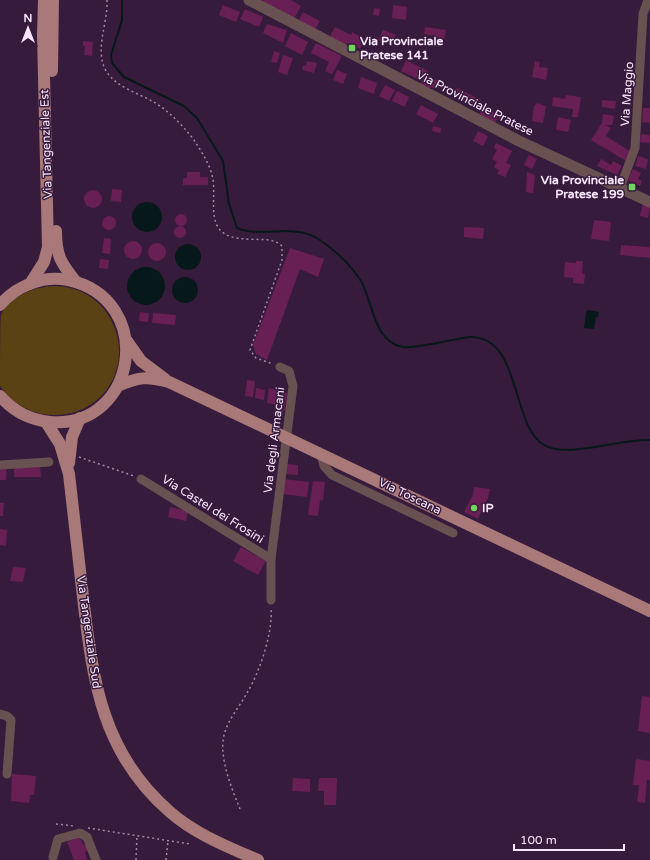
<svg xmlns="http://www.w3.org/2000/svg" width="650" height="860" font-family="'Varela Round',sans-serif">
<rect width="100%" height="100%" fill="#371b3c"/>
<path fill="#5a4215" d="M 53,286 C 125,286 145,384 78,411 C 67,415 54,416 42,414 C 25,410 10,401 0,386 C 0,374 0,322 1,315 C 9,296 35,287 53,286 Z"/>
<g fill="#061819">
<circle cx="147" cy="217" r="15"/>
<circle cx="188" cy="257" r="13"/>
<circle cx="146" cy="286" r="19"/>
<circle cx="185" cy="290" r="13"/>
<path d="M 588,310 L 599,312 L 598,317 L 596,317 L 594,329 L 584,328 L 586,312 Z"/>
</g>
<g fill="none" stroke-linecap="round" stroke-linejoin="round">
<path stroke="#061819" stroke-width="2" d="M 122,0 L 122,20 L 111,55 L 112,63 L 124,77 L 184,106 L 197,118 L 223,161 L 229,204 L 237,228 C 261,238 291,224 315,237 C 332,247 351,265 361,281 C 373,302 374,343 403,347 C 416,349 454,339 469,337 C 522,335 510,425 544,445 C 568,459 622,438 650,440"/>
</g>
<g fill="#681f53">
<path d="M 263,0 L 291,0 L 301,6 L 294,19 L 262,1 Z"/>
<path d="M 223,5 L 240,12 L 236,22 L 219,15 Z"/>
<path d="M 393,5 L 407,7 L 406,20 L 392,18 Z"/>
<path d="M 374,8 L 380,9 L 379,16 L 373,15 Z"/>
<path d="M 245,9 L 263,17 L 259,27 L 240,19 Z"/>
<path d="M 303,12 L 320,21 L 315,30 L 298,21 Z"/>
<path d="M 267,24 L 287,30 L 283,43 L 263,33 Z"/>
<path d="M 335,27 L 351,35 L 352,32 L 365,39 L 360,49 L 347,43 L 345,46 L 329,38 Z"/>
<path d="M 425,27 L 446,30 L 443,44 L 433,43 L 434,36 L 424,34 Z"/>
<path d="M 383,30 L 396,35 L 392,46 L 378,40 Z"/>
<path d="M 291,33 L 308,42 L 302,55 L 285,46 Z"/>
<path d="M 83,41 L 93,42 L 92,56 L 84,55 L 85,46 L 83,46 Z"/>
<path d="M 316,43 L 342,56 L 332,74 L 325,71 L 329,62 L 311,53 Z"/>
<path d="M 274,51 L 280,53 L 277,63 L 271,62 Z"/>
<path d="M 283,55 L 293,58 L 287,75 L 278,72 Z"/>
<path d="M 406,60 L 428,71 L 426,75 L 440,82 L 436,89 L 431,87 L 429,89 L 420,85 L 422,81 L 401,71 Z"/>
<path d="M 307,61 L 317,63 L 314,73 L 302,70 L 303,65 L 306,66 Z"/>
<path d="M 535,61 L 540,62 L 539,67 L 548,68 L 546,80 L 532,77 Z"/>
<path d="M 337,70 L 347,74 L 343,84 L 333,80 Z"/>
<path d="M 361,77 L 377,83 L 374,94 L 358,88 Z"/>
<path d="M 385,85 L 395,90 L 389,101 L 379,96 Z"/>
<path d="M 457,88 L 481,100 L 477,108 L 453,96 Z"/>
<path d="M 397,91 L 409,97 L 405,107 L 392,101 Z"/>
<path d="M 566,95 L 581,97 L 578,117 L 572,117 L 573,109 L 552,106 L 553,97 L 565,99 Z"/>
<path d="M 602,100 L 616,101 L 615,109 L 602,107 Z"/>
<path d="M 537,103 L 546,106 L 543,123 L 532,121 L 534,106 Z"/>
<path d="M 421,105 L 438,114 L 433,123 L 416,114 Z"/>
<path d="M 483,106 L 499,115 L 495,123 L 479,115 Z"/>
<path d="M 643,108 L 650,108 L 650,123 L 642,122 Z"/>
<path d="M 603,114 L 614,116 L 612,125 L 605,125 L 611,128 L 606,136 L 631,152 L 626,161 L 591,140 L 602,123 Z"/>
<path d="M 558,117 L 571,120 L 568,132 L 556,130 Z"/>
<path d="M 433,126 L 441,128 L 440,133 L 432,131 Z"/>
<path d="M 478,131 L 488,136 L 483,146 L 473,141 Z"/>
<path d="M 641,134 L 650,135 L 650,143 L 640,142 Z"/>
<path d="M 496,143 L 512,151 L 506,163 L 511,165 L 505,177 L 497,174 L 499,170 L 494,167 L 497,162 L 492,159 L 497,150 L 494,148 Z"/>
<path d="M 529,155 L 537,159 L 532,169 L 524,165 Z"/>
<path d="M 638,156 L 648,159 L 646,169 L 635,166 Z"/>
<path d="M 601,159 L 611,165 L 613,161 L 622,166 L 617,175 L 597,166 Z"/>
<path d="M 633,169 L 641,173 L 638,179 L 642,181 L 640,186 L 628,180 Z"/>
<path d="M 187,172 L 200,172 L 200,177 L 208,177 L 208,185 L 183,185 L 183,178 L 187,178 Z"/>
<path d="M 527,172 L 535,175 L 533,193 L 526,192 Z"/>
<path d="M 112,189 L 122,190 L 121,202 L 111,201 Z"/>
<circle cx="93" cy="199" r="9"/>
<path d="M 643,203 L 650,206 L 648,218 L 640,216 Z"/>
<circle cx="181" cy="220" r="6"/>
<circle cx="109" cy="223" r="7"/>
<path d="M 594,220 L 611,222 L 609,241 L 591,239 Z"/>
<circle cx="180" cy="232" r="6"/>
<path d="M 464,227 L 484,228 L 483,239 L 464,237 Z"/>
<path d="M 104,238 L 111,239 L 110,254 L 102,253 Z"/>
<circle cx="133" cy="250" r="9"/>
<circle cx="157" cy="252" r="9"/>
<path d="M 621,245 L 650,247 L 650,258 L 620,255 Z"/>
<path d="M 290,248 L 324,259 L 318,277 L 300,269 L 267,360 L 256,354 L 253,345 Z"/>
<path d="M 100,259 L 109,260 L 108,269 L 99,268 Z"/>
<path d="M 576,261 L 583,261 L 582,273 L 585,274 L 584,284 L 573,283 L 573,278 L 564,277 L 565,262 L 576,263 Z"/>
<path d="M 140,312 L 149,313 L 148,322 L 139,321 Z"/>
<path d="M 153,313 L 176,315 L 175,325 L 152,323 Z"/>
<path d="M 247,380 L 255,381 L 253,397 L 245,396 Z"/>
<path d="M 256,388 L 265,390 L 264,400 L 255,398 Z"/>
<path d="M 269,388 L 287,393 L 284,412 L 276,411 L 277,405 L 267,403 Z"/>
<path d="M 287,464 L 298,465 L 298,475 L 286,474 Z"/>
<path d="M 40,465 L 41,477 L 14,477 L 14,467 Z"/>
<path d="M 0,467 L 7,467 L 6,480 L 0,480 Z"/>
<path d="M 284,479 L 309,482 L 307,497 L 282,494 Z"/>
<path d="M 313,481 L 325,482 L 323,501 L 320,500 L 318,516 L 308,515 Z"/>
<path d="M 474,487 L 490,489 L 488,498 L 478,519 L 464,512 L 473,495 Z"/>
<path d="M 0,503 L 4,503 L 3,516 L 0,516 Z"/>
<path d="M 170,507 L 188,511 L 186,521 L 168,517 Z"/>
<path d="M 0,529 L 7,530 L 6,546 L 0,545 Z"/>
<path d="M 241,547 L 266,561 L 258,575 L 233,561 Z"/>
<path d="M 13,567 L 26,568 L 23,582 L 10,581 Z"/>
<path d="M 642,696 L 650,697 L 650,733 L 638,731 Z"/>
<path d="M 636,759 L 650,761 L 650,780 L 647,780 L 645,803 L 637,802 L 639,785 L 633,785 Z"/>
<path d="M 12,774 L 36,776 L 34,795 L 30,795 L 29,803 L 11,801 Z"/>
<path d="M 293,778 L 310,779 L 310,792 L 292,791 Z"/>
<path d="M 319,778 L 337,778 L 336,805 L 324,805 L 324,791 L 318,791 Z"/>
<path d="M 80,837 L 83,845 L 86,844 L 88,851 L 85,852 L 87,860 L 74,860 L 67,842 Z"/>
</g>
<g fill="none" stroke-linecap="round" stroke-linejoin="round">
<g stroke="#a18aa5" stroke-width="1.5" stroke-dasharray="2 3" stroke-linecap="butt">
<path d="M 107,0 C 108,23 95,48 105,69 C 115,88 140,93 157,104 C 171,113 184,127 194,140 C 201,151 209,163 212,175 C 217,192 208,218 221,231 C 237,246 270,233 282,246 L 282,260 L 250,350 L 256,358 L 273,364"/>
<path d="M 79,457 L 134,476"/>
<path d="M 240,809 C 232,789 221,763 223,741 C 225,722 239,708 247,693 C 260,671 273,633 271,608"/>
<path d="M 56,824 L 74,826"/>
<path d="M 88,828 L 190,844"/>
<path d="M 136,860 L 137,836"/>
<path d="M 166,860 L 168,841"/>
</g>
<g stroke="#685150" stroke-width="9">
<path d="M 620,188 L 635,148 L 643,14 L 648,0"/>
<path d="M 321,454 L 324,466 L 332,475 L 453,533"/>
<path d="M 0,465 L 49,462"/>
<path d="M 141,479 L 271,559"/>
<path d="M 271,600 L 271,559 L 293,386 L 289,371 L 280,367"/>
<path d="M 0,714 L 7,716 L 11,720 L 7,774"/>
<path d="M 53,857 L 58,839 L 80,833 L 87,837 L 96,860"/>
</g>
<path stroke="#685150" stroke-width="11" d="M 249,0 L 519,141 L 650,202"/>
<g stroke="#a87978" stroke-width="12">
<path d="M 52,71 L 53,0"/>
<path d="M 56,231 C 56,256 61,263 76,282"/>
<path d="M 30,284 L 44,262 L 48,247 L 43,35 L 44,0"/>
<path d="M 0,305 C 16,286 43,275 68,280 C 157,299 138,429 50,422 C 30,420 13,411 0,396"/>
<path d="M 127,341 L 141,361 L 165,379"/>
<path d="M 118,386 C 138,377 147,376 169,382 L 650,611"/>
<path d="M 46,422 L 60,444 L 69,474 C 74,515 78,556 83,597 C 93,682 102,753 170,812 C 195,834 228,847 258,860"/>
<path d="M 69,463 L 72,437 L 80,418"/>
</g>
</g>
<g fill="#70d35f" stroke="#371b3c" stroke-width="1.5">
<rect x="348" y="44" width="8" height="8" rx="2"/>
<rect x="628" y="183" width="8" height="8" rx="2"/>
<circle cx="474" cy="508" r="4"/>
</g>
<g text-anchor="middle" stroke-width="3" stroke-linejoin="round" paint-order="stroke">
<g font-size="12" font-weight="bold" fill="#fae7fd" stroke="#371b3c" text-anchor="start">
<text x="360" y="45">Via Provinciale<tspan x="360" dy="14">Pratese 141</tspan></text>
<text x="624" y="184" text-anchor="end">Via Provinciale<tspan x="624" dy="14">Pratese 199</tspan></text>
<text x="482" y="512">IP</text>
</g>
<g font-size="12" fill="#fae7fd" stroke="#371b3c">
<text transform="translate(627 94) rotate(-86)" y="4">Via Maggio</text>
<text transform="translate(475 103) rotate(27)" y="4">Via Provinciale Pratese</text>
<text transform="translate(46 144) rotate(-92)" y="4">Via Tangenziale Est</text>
<text transform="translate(274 440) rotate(-83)" y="4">Via degli Armacani</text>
<text transform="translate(410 496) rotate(26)" y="4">Via Toscana</text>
<text transform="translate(213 509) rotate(32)" y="4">Via Castel dei Frosini</text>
<text transform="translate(89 632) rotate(82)" y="4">Via Tangenziale Sud</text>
</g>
</g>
<g transform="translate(28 28)" stroke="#371b3c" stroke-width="3" paint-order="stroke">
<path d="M0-3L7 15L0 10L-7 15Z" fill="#fae7fd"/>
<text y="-6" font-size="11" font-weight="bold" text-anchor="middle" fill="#fae7fd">N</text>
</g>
<path d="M514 844v6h110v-6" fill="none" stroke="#fae7fd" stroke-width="2"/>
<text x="520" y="844" font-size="12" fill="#fae7fd" stroke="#371b3c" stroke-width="3" paint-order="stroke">100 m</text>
</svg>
